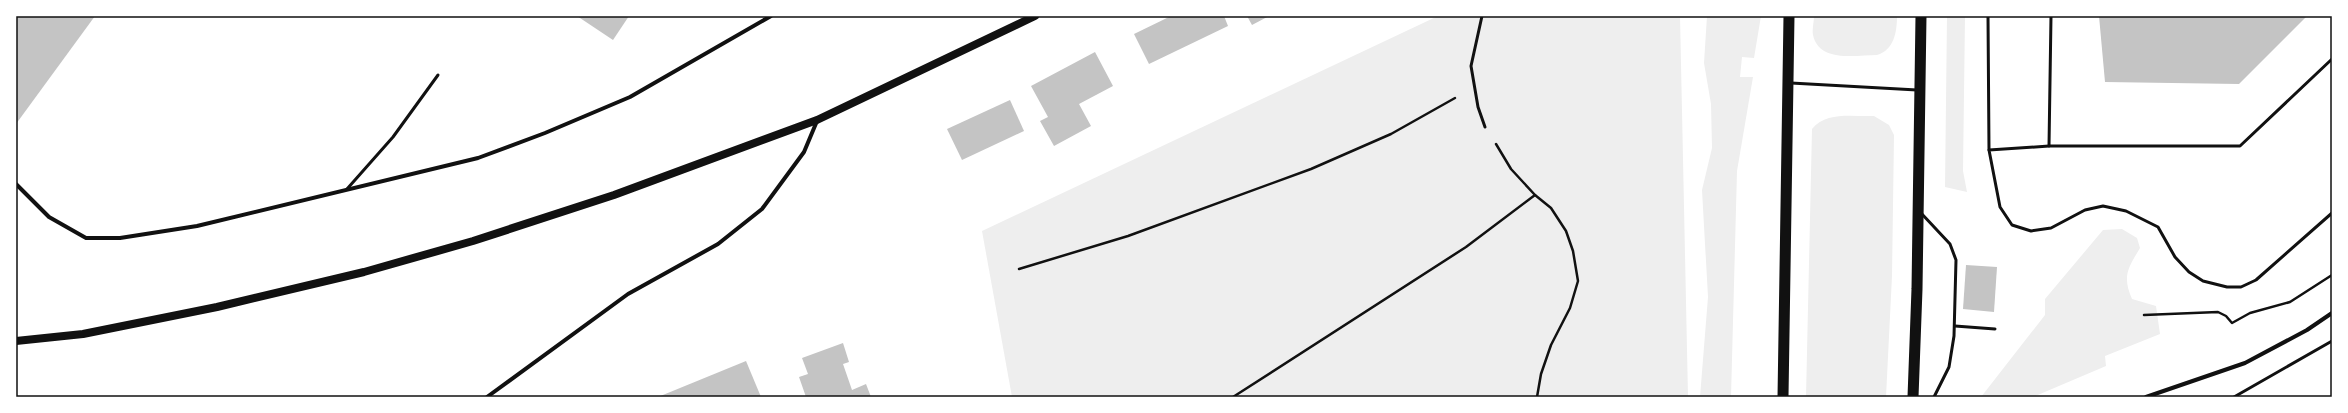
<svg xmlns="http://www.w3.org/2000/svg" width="2348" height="413" font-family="Jost,sans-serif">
<rect width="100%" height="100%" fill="#fff"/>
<g fill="#eee">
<path d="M 1438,16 L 1680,16 L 1688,397 L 1012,397 L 982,231 Z"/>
<path d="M 1707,16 L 1761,16 L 1754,58 L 1742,57 L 1740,77 L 1753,77 L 1737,171 L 1731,397 L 1700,397 L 1708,297 L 1702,190 L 1712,148 L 1711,104 L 1704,63 Z"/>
<path d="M 1814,16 L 1897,16 C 1897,32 1894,50 1877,55 C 1856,55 1819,63 1813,35 C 1812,29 1814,22 1814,16 Z"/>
<path d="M 1947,16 L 1965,16 L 1963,171 L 1967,192 L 1945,187 Z"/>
<path d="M 1874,116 L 1889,125 L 1894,135 L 1892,276 L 1886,397 L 1806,397 L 1812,129 C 1827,111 1852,117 1874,116 Z"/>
<path d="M 2122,229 L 2137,238 L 2140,248 C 2128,268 2122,276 2132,299 L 2156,306 L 2160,334 L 2105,356 L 2106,366 L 2033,397 L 1981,397 L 2045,315 L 2045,299 L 2103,230 Z"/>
</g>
<g fill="#c4c4c4">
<path d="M 16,16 L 95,16 L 16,124 Z"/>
<path d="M 577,16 L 629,16 L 613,40 Z"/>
<path d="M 1171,16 L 1224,16 L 1228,26 L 1149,64 L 1134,34 Z"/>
<path d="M 1247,16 L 1269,16 L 1252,25 Z"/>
<path d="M 2099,16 L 2307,16 L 2239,84 L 2105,82 Z"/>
<path d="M 1095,52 L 1113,86 L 1079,104 L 1091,126 L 1054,146 L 1040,121 L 1048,117 L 1031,86 Z"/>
<path d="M 1010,100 L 1024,131 L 962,160 L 947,129 Z"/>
<path d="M 1966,265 L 1997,267 L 1994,312 L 1963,309 Z"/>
<path d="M 843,343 L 849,362 L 843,364 L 852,390 L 866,384 L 871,397 L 806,397 L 799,377 L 808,374 L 802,358 Z"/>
<path d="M 746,361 L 761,397 L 658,397 Z"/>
</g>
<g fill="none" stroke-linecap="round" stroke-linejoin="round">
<g stroke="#111" stroke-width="2.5">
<path d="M 1496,144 L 1511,169 L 1535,195 L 1551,208 L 1566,231 L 1573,251 L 1578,281 L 1570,308 L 1551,345 L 1541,374 L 1537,397"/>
<path d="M 1019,269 L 1128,236 L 1311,169 L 1391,134 L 1455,98"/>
<path d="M 2144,315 L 2218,312 L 2226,316 L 2232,323 L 2250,313 L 2290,302 L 2332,275"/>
<path d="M 1233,397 L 1466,247 L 1535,195"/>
</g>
<g stroke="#111" stroke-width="3">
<path d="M 1482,16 L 1471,66 L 1478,107 L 1485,127"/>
<path d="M 1988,16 L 1989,150"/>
<path d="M 2051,16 L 2049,146 L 2240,146 L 2332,59"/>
<path d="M 1791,83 L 1917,90"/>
<path d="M 2049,146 L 1989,150 L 2000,207 L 2012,225 L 2031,231 L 2051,228 L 2085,210 L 2103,206 L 2126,211 L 2158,227 L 2175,257 L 2189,272 L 2203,281 L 2227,287 L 2241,287 L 2256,280 L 2332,213"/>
<path d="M 347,189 L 393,137 L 438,75"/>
<path d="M 1921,213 L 1950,244 L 1956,260 L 1954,336 L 1949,367 L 1934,397"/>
<path d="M 1955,326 L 1995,329"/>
<path d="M 2234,397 L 2332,341"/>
</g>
<g stroke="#111" stroke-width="4">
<path d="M 16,184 L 49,217 L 86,238 L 120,238 L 197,226 L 478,158 L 545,133 L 630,97 L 771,16"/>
<path d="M 487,397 L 628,294 L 718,244 L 762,209 L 804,152 L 817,121"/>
<path d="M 2146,397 L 2245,363 L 2307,330 L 2332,313"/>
</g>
<path stroke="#111" stroke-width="8" d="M 16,341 L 83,334 L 217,307 L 364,272 L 473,241 L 614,195 L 817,120 L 1035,16"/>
<g stroke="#111" stroke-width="11">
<path d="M 1783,397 L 1789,16"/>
<path d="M 1913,397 L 1917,289 L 1921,16"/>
</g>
</g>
<rect width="2348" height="413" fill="none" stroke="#ffffff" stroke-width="34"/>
<rect x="17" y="17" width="2314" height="379" fill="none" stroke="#111" stroke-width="1.5"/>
</svg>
